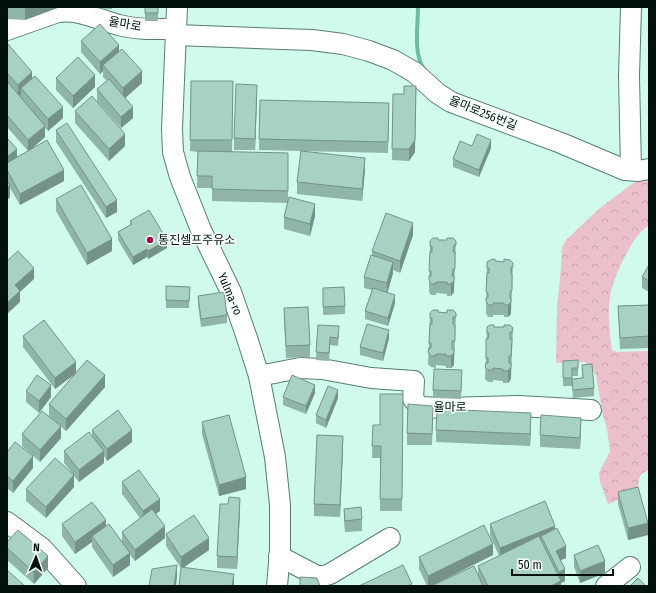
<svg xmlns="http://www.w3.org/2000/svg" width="656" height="593" font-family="'Fira Sans Condensed','Noto Sans KR',sans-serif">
<defs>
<pattern id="forest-crowns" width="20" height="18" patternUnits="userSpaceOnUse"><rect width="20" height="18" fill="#ebc0cb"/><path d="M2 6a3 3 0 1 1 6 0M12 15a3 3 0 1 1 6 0" fill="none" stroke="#c8a4ad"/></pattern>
</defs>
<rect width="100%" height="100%" fill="#d0fbec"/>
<path fill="url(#forest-crowns)" d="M 649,175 L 649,225 C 646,228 642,230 640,233 C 629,245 615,275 611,291 C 607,310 609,331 612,350 L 617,352 L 649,351 L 649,470 C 636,475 640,479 638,491 L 633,494 L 608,504 L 600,482 L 599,473 L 610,451 L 607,429 L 603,416 L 596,375 L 592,368 L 585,362 L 556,363 L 557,307 L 561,268 L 562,247 L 567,239 L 600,208 L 632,184 Z"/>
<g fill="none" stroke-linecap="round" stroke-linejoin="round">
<path stroke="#6dbba3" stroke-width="4" d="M 418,7 C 418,26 413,54 424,69"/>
<defs>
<g id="minor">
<path d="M 177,7 L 172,129 L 173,152 L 180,177 L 201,230 L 231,292 L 247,338 L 259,376 L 275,457 L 280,505 L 280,551 L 277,586"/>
<path d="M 631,7 L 629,76 L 631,170"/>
<path d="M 7,30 L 58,12 C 80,9 99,20 119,25 C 137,30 157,29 176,29"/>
<path d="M 175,35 L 312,40 L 343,44 L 369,51 L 393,60 L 414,72 L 437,93 L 451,102 L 561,143 L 625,170 L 638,171 L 649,169"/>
<path d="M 259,376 L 300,368 L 322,369 L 371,378 L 414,381 L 413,399 L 420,407 L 444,408 L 519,406 L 591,410"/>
<path d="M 7,522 L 42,548 L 76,586"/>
<path d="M 279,556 L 317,576 L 323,576 L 330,574 L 390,538"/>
<path d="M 606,586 L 630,567"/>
</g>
</defs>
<use href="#minor" stroke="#567d70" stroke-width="22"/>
<use href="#minor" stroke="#fff" stroke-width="20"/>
</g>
<g fill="#90b4a7">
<path d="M 7,7 L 60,7 L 25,20 L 7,19 Z"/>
<path d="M 93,7 L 112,7 L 112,9 L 93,8 Z"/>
<rect x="145" y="7" width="13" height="14"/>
<path d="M 81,41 L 119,52 L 142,83 L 125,98 L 133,118 L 121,128 L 97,101 L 97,89 L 107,81 L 103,77 L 103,71 L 100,74 L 81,52 Z"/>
<path d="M 7,43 L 63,118 L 48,131 L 45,128 L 45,137 L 30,150 L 64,181 L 20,205 L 10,188 L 10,197 L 7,200 L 7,138 L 17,157 L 28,151 L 7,127 Z"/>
<path d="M 56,78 L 95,87 L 73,108 L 56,90 Z"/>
<path d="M 191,81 L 233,81 L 232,152 L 288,153 L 288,203 L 212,201 L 212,188 L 197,188 L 198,152 L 190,151 Z"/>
<path d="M 393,94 L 415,152 L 409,161 L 392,160 Z"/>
<path d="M 257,97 L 255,150 L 234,150 L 234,138 Z"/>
<path d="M 260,100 L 389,115 L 388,153 L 301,151 L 365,170 L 362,201 L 297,194 L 297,182 L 301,151 L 259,150 Z"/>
<path d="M 75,111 L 125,146 L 109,161 L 75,123 Z"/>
<path d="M 56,130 L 117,212 L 106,218 L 56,142 Z"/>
<path d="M 472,146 L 491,148 L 479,177 L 453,167 L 453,159 Z"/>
<path d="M 56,199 L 112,251 L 87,265 L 56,211 Z"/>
<path d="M 315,216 L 310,236 L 284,229 L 284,217 Z"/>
<path d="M 130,221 L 167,248 L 148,259 L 147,257 L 133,265 L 118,240 L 118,232 L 130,225 Z"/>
<path d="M 413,235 L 400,273 L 393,270 L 393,273 L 387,292 L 395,303 L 388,326 L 365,319 L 365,311 L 372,290 L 364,288 L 364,277 L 372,255 L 372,251 Z"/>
<path d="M 438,240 L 456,241 L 454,292 L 451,296 L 447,296 L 447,294 L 436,293 L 436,295 L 431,295 L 429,292 L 430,241 Z"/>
<path d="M 495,261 L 513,263 L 511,314 L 508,317 L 504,317 L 504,315 L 493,315 L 493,317 L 488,317 L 486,313 L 487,262 Z"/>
<path d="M 649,265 L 649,292 L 642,288 L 642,277 Z"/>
<path d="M 166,286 L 190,287 L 189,308 L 166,308 Z"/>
<path d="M 323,288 L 345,306 L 345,314 L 323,315 Z"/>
<path d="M 198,296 L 227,315 L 227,323 L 201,327 L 198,304 Z"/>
<path d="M 649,305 L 649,348 L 620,349 L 618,306 Z"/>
<path d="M 284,308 L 310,345 L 310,357 L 286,358 L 284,320 Z"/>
<path d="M 438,312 L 456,313 L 454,365 L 451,368 L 446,368 L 446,366 L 436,365 L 436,368 L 431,367 L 428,364 L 430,313 Z"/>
<path d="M 318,325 L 339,334 L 338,346 L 330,345 L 329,361 L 316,360 Z"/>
<path d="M 487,327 L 494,327 L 513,328 L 511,379 L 508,383 L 503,383 L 503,381 L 493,380 L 493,382 L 488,382 L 485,379 Z"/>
<path d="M 23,336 L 76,373 L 105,387 L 66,431 L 49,416 L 49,404 L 74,375 L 55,389 L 23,347 Z"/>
<path d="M 389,338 L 383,361 L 360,355 L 360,347 Z"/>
<path d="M 563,361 L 578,368 L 578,376 L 572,376 L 572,379 L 582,379 L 582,365 L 594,388 L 594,396 L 573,398 L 572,386 L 563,386 Z"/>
<path d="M 462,378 L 461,399 L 433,398 L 433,390 Z"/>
<path d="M 26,391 L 51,397 L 39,413 L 26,402 Z"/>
<path d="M 315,393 L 306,414 L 283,405 L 283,397 Z"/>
<path d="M 403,394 L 402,511 L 380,511 L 380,458 L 372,458 L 373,425 L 380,425 Z"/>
<path d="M 338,398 L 326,428 L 316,423 L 316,415 Z"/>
<path d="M 433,417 L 432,445 L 407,445 L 407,433 Z"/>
<path d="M 202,422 L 246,489 L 219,496 L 202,434 Z"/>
<path d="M 531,425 L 530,446 L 436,442 L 436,430 Z"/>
<path d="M 581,429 L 580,449 L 540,447 L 540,435 Z"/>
<path d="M 92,430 L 132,442 L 107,461 L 104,456 L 104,463 L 79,482 L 74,476 L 74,487 L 46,518 L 26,501 L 26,489 L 72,473 L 64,463 L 64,451 L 92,436 Z"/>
<path d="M 22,434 L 61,438 L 40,462 L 22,446 Z"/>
<path d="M 343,448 L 340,517 L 314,516 L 314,504 Z"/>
<path d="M 7,452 L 33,468 L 13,493 L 7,488 Z"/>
<path d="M 122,482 L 160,511 L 155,514 L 165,538 L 135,561 L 130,555 L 130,565 L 113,577 L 92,547 L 92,542 L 75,554 L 62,536 L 62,524 L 106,526 L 122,541 L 122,532 L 140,518 L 122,494 Z"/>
<path d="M 618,492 L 648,535 L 628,540 L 618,504 Z"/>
<path d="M 344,509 L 362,519 L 362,531 L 345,532 L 344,521 Z"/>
<path d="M 240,510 L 237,569 L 217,568 L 217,556 Z"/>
<path d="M 490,524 L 555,529 L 566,558 L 561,560 L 565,581 L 561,583 L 561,586 L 431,586 L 478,576 L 478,566 L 499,556 L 490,535 Z"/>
<path d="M 166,534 L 209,550 L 183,568 L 234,586 L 181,568 L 166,546 Z"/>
<path d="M 7,542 L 48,568 L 34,584 L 7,560 Z"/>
<path d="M 493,555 L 431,586 L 427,586 L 419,569 L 419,557 Z"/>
<path d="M 574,555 L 605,573 L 580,583 L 574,567 Z"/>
</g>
<g fill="#759288">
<path d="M 25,7 L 60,7 L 25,20 Z"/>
<path d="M 119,45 L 119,57 L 103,65 L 103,71 L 100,74 L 100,62 Z"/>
<path d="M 142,71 L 142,83 L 123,100 L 123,88 Z"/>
<path d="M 32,72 L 32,84 L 21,88 L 21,94 L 18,97 L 18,85 Z"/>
<path d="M 95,75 L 95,87 L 73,108 L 73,96 Z"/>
<path d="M 257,85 L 257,97 L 255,150 L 255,139 Z"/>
<path d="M 416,86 L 415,152 L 409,161 L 409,149 Z"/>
<path d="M 63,107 L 63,118 L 48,131 L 48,119 Z"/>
<path d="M 133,107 L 133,118 L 121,128 L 121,117 Z"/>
<path d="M 45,126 L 45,137 L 28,152 L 28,140 Z"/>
<path d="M 125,134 L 125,146 L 109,161 L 109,149 Z"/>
<path d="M 491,140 L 491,148 L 479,177 L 479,170 Z"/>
<path d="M 17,149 L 17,160 L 7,169 L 7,157 Z"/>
<path d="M 365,158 L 365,170 L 362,201 L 362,189 Z"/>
<path d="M 64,170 L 64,181 L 20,205 L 20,194 Z"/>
<path d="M 10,185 L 10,197 L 7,200 L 7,188 Z"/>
<path d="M 117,200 L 117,212 L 106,218 L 106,207 Z"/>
<path d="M 315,204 L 315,216 L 310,236 L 310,224 Z"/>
<path d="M 413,223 L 413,235 L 400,273 L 400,261 Z"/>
<path d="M 112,239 L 112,251 L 87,265 L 87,253 Z"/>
<path d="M 167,240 L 167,248 L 148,259 L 148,251 Z"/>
<path d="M 147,249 L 147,257 L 133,265 L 133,257 Z"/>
<path d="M 393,262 L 393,273 L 387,295 L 387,283 Z"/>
<path d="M 34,268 L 34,279 L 20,292 L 20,302 L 7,314 L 7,303 L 15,285 Z"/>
<path d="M 454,276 L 454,292 L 451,296 L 451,284 L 453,282 Z"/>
<path d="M 395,295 L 395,303 L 388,326 L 388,318 Z"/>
<path d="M 511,298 L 511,314 L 508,317 L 508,305 L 510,304 Z"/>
<path d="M 389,330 L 389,338 L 383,361 L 383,353 Z"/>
<path d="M 452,341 L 452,354 L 454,349 L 454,365 L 451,368 L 451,356 Z"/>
<path d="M 76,362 L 76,373 L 55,389 L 55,378 Z"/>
<path d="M 511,363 L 511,379 L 508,383 L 508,371 L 509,369 Z"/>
<path d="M 105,375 L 105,387 L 66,431 L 66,419 Z"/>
<path d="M 51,385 L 51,397 L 39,413 L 39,401 Z"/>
<path d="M 315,385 L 315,393 L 306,414 L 306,406 Z"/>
<path d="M 338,390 L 338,398 L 326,428 L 326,420 Z"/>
<path d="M 531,413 L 531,425 L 530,446 L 530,434 Z"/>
<path d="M 581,418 L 581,429 L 580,449 L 580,438 Z"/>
<path d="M 61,426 L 61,438 L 40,462 L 40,450 Z"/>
<path d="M 132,430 L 132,442 L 107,461 L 107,449 Z"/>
<path d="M 343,436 L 343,448 L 340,517 L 340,505 Z"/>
<path d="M 104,451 L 104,463 L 79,482 L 79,470 Z"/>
<path d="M 33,456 L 33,468 L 13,493 L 13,481 Z"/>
<path d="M 74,475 L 74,487 L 46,518 L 46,507 Z"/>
<path d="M 246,477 L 246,489 L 219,496 L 219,485 Z"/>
<path d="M 240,498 L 240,510 L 237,569 L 237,557 Z"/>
<path d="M 160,499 L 160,511 L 143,523 L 143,511 Z"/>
<path d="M 106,520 L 106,531 L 92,536 L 92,542 L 75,554 L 75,542 Z"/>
<path d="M 648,523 L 648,535 L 628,540 L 628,528 Z"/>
<path d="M 165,526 L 165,538 L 135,561 L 135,550 Z"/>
<path d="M 555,526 L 555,537 L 541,536 L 541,543 L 500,560 L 500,548 Z"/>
<path d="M 209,538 L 209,550 L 181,569 L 181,557 Z"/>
<path d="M 493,544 L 493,555 L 431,586 L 428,586 L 428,576 Z"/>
<path d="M 566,546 L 566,558 L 556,562 L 556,551 Z"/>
<path d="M 130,553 L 130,565 L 113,577 L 113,565 Z"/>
<path d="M 48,556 L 48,568 L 34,584 L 34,572 Z"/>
<path d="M 605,561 L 605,573 L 580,583 L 580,571 Z"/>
<path d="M 177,565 L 177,577 L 176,586 L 174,586 Z"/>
<path d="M 565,569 L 565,581 L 561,583 L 561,586 L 551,586 L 559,582 L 559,572 Z"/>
<path d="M 234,574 L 234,586 L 232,586 Z"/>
</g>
<g fill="#a7d1c2" stroke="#759288">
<rect x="145" y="7" width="13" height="6"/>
<path d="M 100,24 L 119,45 L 100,62 L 81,41 Z"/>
<path d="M 7,43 L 32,72 L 18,85 L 7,73 Z"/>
<path d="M 122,49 L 142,71 L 123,88 L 103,65 Z"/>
<path d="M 78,57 L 95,75 L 73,96 L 56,78 Z"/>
<path d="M 35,76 L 63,107 L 48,119 L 21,88 Z"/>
<path d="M 109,79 L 133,107 L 121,117 L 97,89 Z"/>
<path d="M 7,81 L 45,126 L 28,140 L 7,115 Z"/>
<path d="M 191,81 L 233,81 L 232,140 L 190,140 Z"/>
<path d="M 236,84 L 257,85 L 255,139 L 234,138 Z"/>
<path d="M 404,86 L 416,86 L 415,140 L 409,149 L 392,149 L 393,94 L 404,94 Z"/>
<path d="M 92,96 L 125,134 L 109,149 L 75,111 Z"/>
<path d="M 260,100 L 389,103 L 388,142 L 259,139 Z"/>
<path d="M 67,123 L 117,200 L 106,207 L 56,130 Z"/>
<path d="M 477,134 L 491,140 L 479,170 L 453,159 L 460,141 L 472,146 Z"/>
<path d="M 7,138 L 17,149 L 7,157 Z"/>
<path d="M 47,140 L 64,170 L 20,194 L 7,170 L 7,163 Z"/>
<path d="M 198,151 L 288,153 L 288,191 L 212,189 L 212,176 L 197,176 Z"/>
<path d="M 301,151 L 365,158 L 362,189 L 297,182 Z"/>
<path d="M 7,182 L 10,185 L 7,188 Z"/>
<path d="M 81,185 L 112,239 L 87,253 L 56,199 Z"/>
<path d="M 289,197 L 315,204 L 310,224 L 284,217 Z"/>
<path d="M 149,210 L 167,240 L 148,251 L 147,249 L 133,257 L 118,232 L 132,224 L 130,221 Z"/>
<path d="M 386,213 L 413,223 L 400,261 L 372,251 Z"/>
<path d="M 433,238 L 438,238 L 438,240 L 447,240 L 447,238 L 453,238 L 456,241 L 456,245 L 454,245 L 453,252 L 455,252 L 455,269 L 453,269 L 452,276 L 454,276 L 454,281 L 451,284 L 447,284 L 447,282 L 436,282 L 436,284 L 431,284 L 429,280 L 429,276 L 431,276 L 431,271 L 429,271 L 430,252 L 432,252 L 432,246 L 430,246 L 430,241 Z"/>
<path d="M 18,251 L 34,268 L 15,285 L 20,291 L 7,303 L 7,261 Z"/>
<path d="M 371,255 L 393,262 L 387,283 L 364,277 Z"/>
<path d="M 495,259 L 495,261 L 504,262 L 504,259 L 510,260 L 513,263 L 513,267 L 511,267 L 511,274 L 512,274 L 512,291 L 510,291 L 510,298 L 511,298 L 511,302 L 508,305 L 504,305 L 504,303 L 493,303 L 493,305 L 488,305 L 486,301 L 486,298 L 488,298 L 488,293 L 486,292 L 487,273 L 489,273 L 489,268 L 487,268 L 487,262 L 490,260 Z"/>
<path d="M 649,265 L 649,281 L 642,277 Z"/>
<path d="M 166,286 L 190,287 L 189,301 L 166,300 Z"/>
<path d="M 344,287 L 345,306 L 323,307 L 323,288 Z"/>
<path d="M 373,288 L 395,295 L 388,318 L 365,311 Z"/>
<path d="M 224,292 L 227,315 L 201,319 L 198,296 Z"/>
<path d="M 649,305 L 649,336 L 620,338 L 618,306 Z"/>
<path d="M 308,307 L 310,345 L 286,346 L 284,308 Z"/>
<path d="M 433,310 L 438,310 L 438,312 L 447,313 L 447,310 L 453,310 L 456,313 L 456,317 L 453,317 L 453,324 L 455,325 L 455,341 L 452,341 L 452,349 L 454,349 L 454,353 L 451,356 L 446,356 L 446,354 L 436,354 L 436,356 L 431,356 L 428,352 L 429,348 L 431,348 L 431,343 L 429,343 L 430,324 L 432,324 L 432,318 L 430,318 L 430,313 Z"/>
<path d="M 44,320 L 76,362 L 55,378 L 23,336 Z"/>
<path d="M 367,324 L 389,330 L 383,353 L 360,347 Z"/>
<path d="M 318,325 L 339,326 L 338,338 L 330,337 L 329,353 L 316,352 Z"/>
<path d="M 490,325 L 494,325 L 494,327 L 504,327 L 504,325 L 510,325 L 513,328 L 512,332 L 510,332 L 510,339 L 512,339 L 511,356 L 509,356 L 509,363 L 511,363 L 511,367 L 508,371 L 503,371 L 503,369 L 493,368 L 493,370 L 488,370 L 485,367 L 486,363 L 488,363 L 488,358 L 486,358 L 486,339 L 488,339 L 489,333 L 487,333 L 487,327 Z"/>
<path d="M 87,360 L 105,375 L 66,419 L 49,404 Z"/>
<path d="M 578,360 L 578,368 L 572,368 L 572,378 L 563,378 L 563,361 Z"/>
<path d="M 592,364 L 594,388 L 573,390 L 572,379 L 583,378 L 582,365 Z"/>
<path d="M 434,369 L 462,370 L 461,391 L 433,390 Z"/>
<path d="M 37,375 L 51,385 L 39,401 L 26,391 Z"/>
<path d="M 292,375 L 315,385 L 306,406 L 283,397 Z"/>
<path d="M 328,386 L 338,390 L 326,420 L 316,415 Z"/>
<path d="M 380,394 L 403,394 L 402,499 L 380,499 L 381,446 L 372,446 L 373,425 L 380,425 Z"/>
<path d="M 408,404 L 433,406 L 432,434 L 407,433 Z"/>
<path d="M 437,409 L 531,413 L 530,434 L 436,430 Z"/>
<path d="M 118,410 L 132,430 L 107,449 L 92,430 Z"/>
<path d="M 42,411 L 61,426 L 40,450 L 22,434 Z"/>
<path d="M 229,415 L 246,477 L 219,485 L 202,422 Z"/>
<path d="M 541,415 L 581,418 L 580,438 L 540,435 Z"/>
<path d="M 89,432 L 104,451 L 79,470 L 64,451 Z"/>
<path d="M 317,435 L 343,436 L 340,505 L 314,504 Z"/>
<path d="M 15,442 L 33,456 L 13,481 L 7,476 L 7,452 Z"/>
<path d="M 55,458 L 74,475 L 46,507 L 26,489 Z"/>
<path d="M 139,470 L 160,499 L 143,511 L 122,482 Z"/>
<path d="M 638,487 L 648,523 L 628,528 L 618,492 Z"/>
<path d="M 229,497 L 240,498 L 237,557 L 217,556 L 220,504 L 228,504 Z"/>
<path d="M 545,501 L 555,526 L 500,548 L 490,524 Z"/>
<path d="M 92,502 L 106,520 L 75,542 L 62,524 Z"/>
<path d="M 361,507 L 362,519 L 345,521 L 344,509 Z"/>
<path d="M 152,509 L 165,526 L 135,550 L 122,532 Z"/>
<path d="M 194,515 L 209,538 L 181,557 L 166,534 Z"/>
<path d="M 109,524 L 130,553 L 113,565 L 92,536 Z"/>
<path d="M 484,525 L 493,544 L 428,576 L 419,557 Z"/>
<path d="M 557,528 L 566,546 L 556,551 L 565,569 L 559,572 L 541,536 Z"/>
<path d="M 18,530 L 48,556 L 34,572 L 7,548 L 7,542 Z"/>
<path d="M 539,536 L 561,581 L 551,586 L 488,586 L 478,566 Z"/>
<path d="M 598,545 L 605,561 L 580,571 L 574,555 Z"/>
<path d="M 177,565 L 174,586 L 149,586 L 152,569 Z"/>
<path d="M 403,565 L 412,584 L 408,586 L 359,586 Z"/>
<path d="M 474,566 L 483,586 L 431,586 Z"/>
<path d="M 181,567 L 234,574 L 232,586 L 179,586 Z"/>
<path d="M 7,570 L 25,586 L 7,586 Z"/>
<path d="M 300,577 L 317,578 L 320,586 L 300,586 Z"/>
<path d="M 638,578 L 646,586 L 630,586 Z"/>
</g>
<circle fill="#a21154" stroke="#f7fffc" stroke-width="1.5" cx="150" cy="240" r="4"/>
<g text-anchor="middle" stroke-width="3" stroke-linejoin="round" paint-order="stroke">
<g font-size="12" fill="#03110d" stroke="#f7fffc">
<text transform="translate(125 24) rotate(10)" y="4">율마로</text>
<text transform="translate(483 113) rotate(22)" y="4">율마로256번길</text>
<text transform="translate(230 294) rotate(67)" y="4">Yulma-ro</text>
<text x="450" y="411">율마로</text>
</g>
<g font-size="12" fill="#03110d" stroke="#f7fffc" text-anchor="start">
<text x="158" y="244">통진셀프주유소</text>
</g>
</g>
<rect width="656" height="593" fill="none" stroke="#03110d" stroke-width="16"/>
<g transform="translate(36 557) rotate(2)" stroke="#f7fffc" stroke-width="3" paint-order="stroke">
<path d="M0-3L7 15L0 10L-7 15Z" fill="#03110d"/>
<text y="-6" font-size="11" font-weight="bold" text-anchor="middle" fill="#03110d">N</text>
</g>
<path d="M512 569v6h101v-6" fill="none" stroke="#03110d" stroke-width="2"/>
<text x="518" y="569" font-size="12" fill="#03110d" stroke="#f7fffc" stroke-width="3" paint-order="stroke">50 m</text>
</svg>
